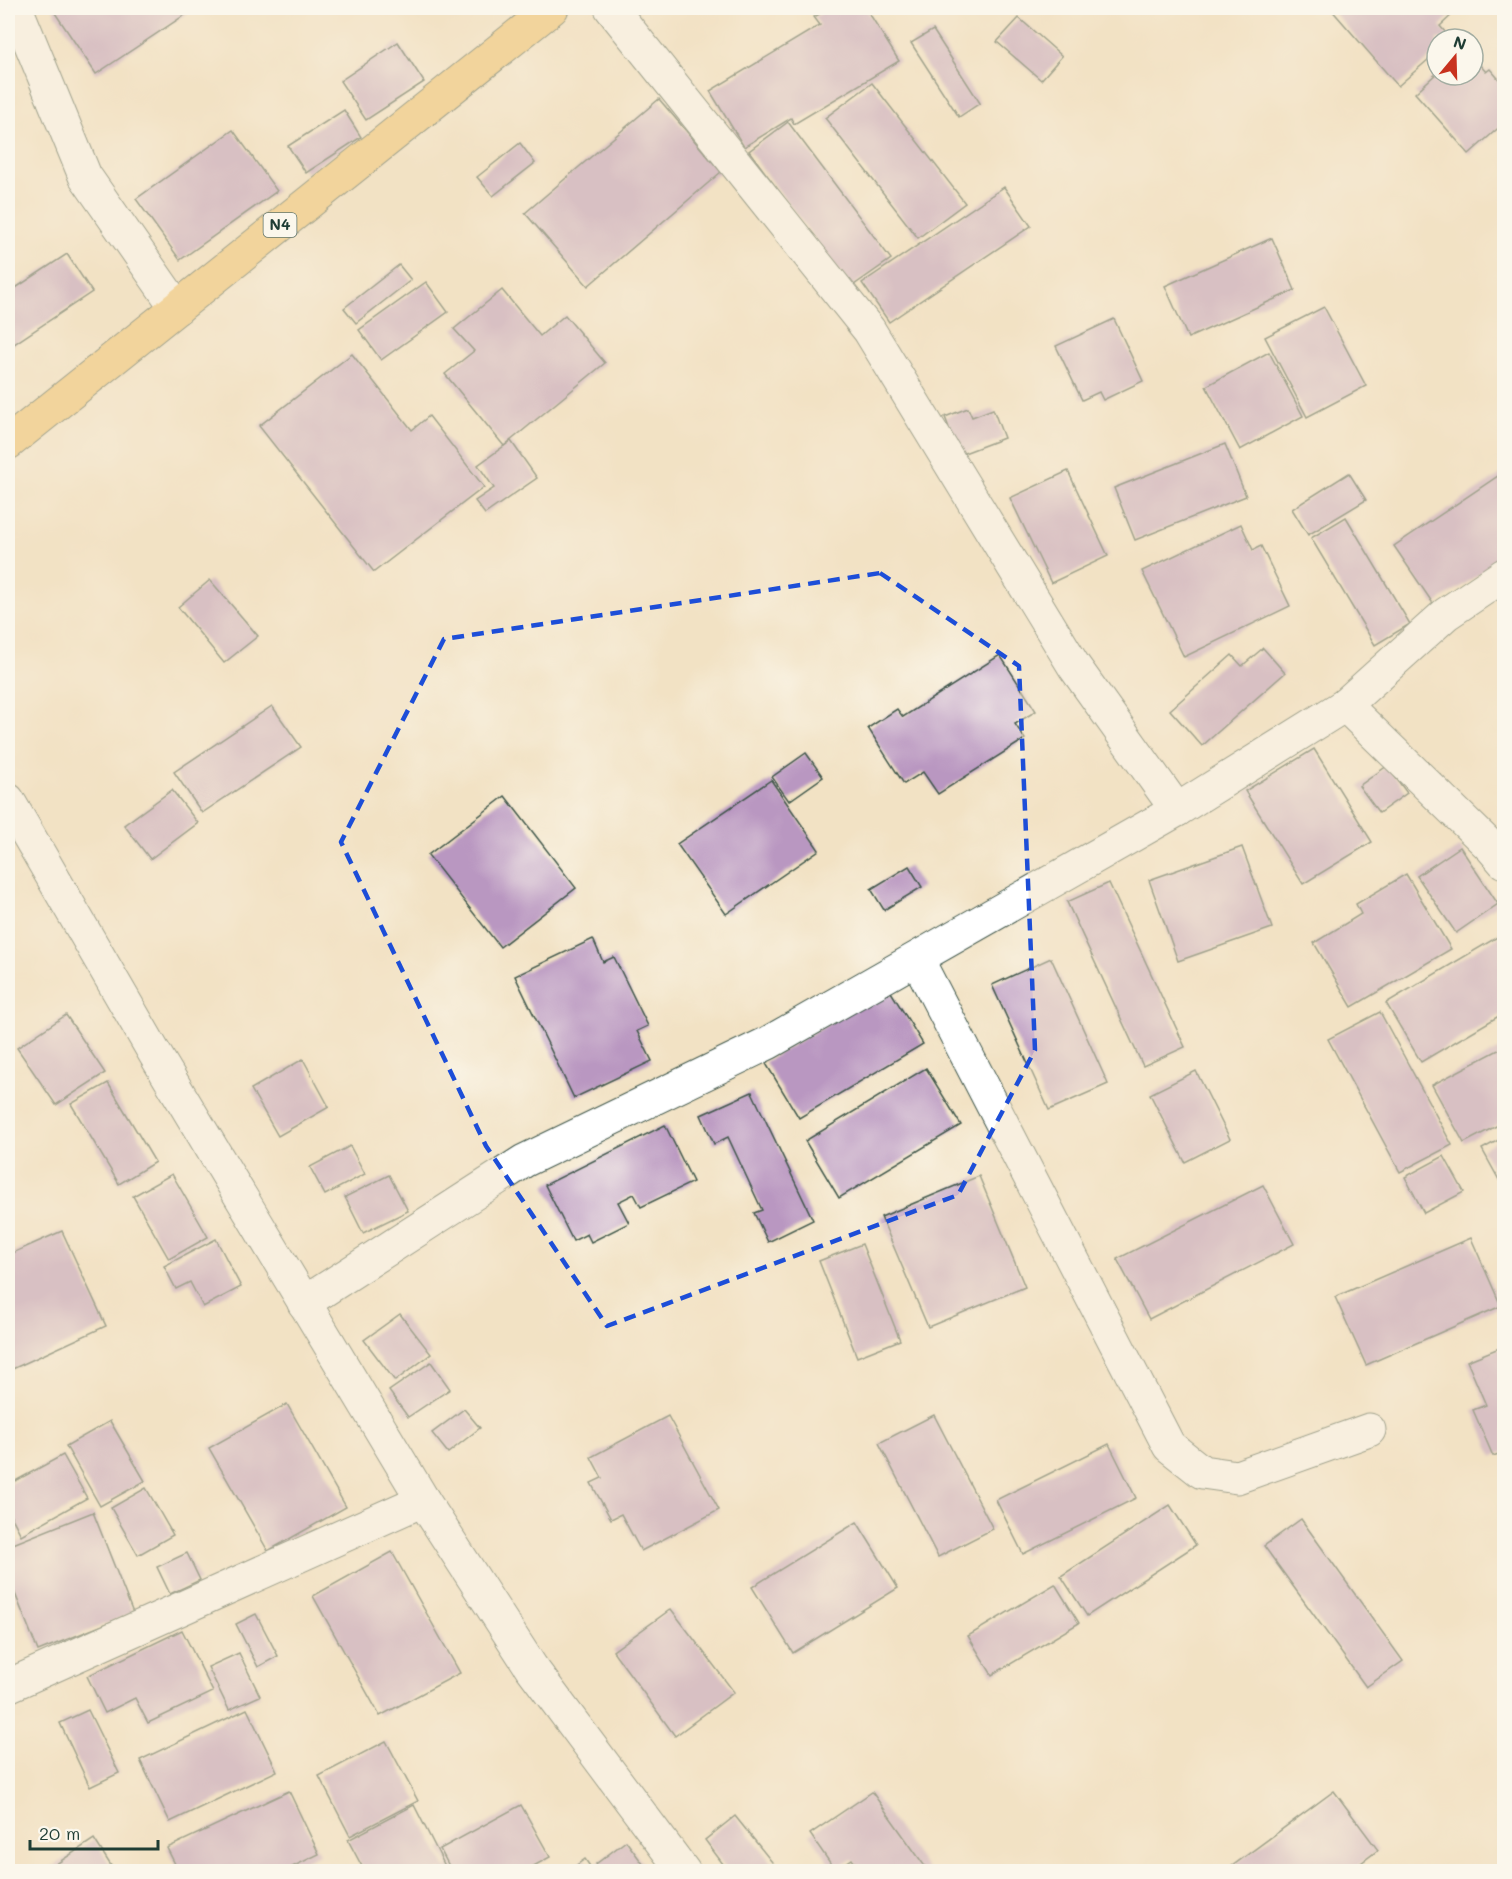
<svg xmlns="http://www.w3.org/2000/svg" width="1512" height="1879" font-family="Mali,sans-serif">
<rect width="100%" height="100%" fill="#fbf7ec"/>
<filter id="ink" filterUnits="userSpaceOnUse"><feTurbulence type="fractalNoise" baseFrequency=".0167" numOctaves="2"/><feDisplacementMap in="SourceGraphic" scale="12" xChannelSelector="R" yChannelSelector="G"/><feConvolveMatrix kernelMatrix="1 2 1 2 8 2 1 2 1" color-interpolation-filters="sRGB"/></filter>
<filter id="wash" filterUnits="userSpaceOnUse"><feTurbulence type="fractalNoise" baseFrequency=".008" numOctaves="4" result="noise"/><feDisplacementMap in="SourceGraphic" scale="24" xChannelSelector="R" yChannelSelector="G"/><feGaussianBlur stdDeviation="1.35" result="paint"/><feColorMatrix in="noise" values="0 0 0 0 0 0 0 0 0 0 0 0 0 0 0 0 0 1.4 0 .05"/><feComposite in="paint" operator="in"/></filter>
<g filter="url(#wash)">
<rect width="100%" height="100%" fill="#f2e2c4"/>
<g id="blocks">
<g fill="#b997c1">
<path d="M 57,8 L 186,8 L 189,12 L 96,74 L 53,10 Z"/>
<path d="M 830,8 L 866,8 L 899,61 L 794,124 L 791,118 L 744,147 L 710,91 L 820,25 L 814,17 Z"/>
<path d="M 1330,8 L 1453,8 L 1456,11 L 1440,26 L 1451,39 L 1437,39 L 1437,52 L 1398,86 Z"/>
<path d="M 1019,18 L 1062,56 L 1041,80 L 997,42 Z"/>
<path d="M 933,30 L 980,103 L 959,117 L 911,43 Z"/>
<path d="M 398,42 L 424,82 L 366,120 L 340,81 Z"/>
<path d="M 1473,57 L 1486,72 L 1490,69 L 1504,85 L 1504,101 L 1502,103 L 1504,105 L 1504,123 L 1469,154 L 1415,93 L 1437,73 L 1437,75 L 1473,75 Z"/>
<path d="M 872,83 L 965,203 L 918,238 L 825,118 Z"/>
<path d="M 659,99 L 721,172 L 588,286 L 525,213 Z"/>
<path d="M 344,110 L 361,137 L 306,173 L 288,146 Z"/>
<path d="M 788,122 L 891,259 L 851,287 L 749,151 Z"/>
<path d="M 233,130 L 277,191 L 180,260 L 136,199 Z"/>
<path d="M 520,143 L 535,163 L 493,196 L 477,177 Z"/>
<path d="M 1004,187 L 1031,226 L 889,322 L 862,283 Z"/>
<path d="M 1272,238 L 1295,290 L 1188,338 L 1165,286 Z"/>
<path d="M 67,254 L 92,292 L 8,348 L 8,293 Z"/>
<path d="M 399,265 L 411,280 L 356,323 L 344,308 Z"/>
<path d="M 426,282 L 448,312 L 381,360 L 359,330 Z"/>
<path d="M 502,290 L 540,336 L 565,315 L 605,363 L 504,446 L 445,374 L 474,351 L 454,329 Z"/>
<path d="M 1324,307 L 1366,386 L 1307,417 L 1265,337 Z"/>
<path d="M 1114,319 L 1143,381 L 1103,400 L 1099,392 L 1082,400 L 1056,346 Z"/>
<path d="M 1269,352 L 1303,416 L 1240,450 L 1206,386 Z"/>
<path d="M 352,354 L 412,430 L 429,416 L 484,487 L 374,572 L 259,426 Z"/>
<path d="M 968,408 L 972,417 L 993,409 L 1004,438 L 959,455 L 945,417 Z"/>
<path d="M 511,441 L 537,478 L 485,514 L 475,501 L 494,488 L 478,465 Z"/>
<path d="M 1225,444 L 1246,496 L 1135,540 L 1114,488 Z"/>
<path d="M 1068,471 L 1108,556 L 1051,583 L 1010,498 Z"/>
<path d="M 1504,472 L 1504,557 L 1434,605 L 1394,546 Z"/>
<path d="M 1349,473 L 1366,500 L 1308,535 L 1292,509 Z"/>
<path d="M 1346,517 L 1410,624 L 1375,645 L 1311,538 Z"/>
<path d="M 1241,524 L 1253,550 L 1261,546 L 1290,606 L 1184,657 L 1142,571 Z"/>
<path d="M 210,580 L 258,636 L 224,663 L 178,607 Z"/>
<path d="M 1263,648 L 1285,673 L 1202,746 L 1170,710 L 1232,655 L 1242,666 Z"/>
<path d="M 1000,655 L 1036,711 L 1015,724 L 1025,739 L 938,794 L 923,772 L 904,784 L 868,728 L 897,709 L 903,717 Z"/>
<path d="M 272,706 L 301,747 L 202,813 L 174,772 Z"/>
<path d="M 1314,749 L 1372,842 L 1303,884 L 1245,791 Z"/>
<path d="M 806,753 L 823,777 L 789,801 L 772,777 Z"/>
<path d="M 1387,766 L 1407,793 L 1379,813 L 1359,786 Z"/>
<path d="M 771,780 L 819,850 L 726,914 L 677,844 Z"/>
<path d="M 172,790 L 198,823 L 150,859 L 124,825 Z"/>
<path d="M 505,796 L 576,888 L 500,947 L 428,855 Z"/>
<path d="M 1242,847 L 1272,928 L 1178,961 L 1149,880 Z"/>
<path d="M 1460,847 L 1498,904 L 1456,933 L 1417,876 Z"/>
<path d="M 909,866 L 922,887 L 884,910 L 871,889 Z"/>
<path d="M 1406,874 L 1451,949 L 1352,1007 L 1314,943 L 1361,914 L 1356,904 Z"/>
<path d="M 1109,883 L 1185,1047 L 1143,1066 L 1067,902 Z"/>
<path d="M 1504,933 L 1504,1013 L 1421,1062 L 1386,1003 Z"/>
<path d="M 593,939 L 603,962 L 614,957 L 648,1026 L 637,1031 L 652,1061 L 574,1098 L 515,976 Z"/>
<path d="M 1051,958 L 1108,1084 L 1049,1110 L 992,985 Z"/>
<path d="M 888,987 L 923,1044 L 799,1118 L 765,1062 Z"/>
<path d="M 1380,1012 L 1452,1145 L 1400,1172 L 1328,1039 Z"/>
<path d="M 66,1015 L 105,1073 L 56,1105 L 17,1048 Z"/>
<path d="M 1504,1047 L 1504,1122 L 1464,1143 L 1432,1085 Z"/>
<path d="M 303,1059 L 329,1107 L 278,1136 L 251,1089 Z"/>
<path d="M 926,1068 L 961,1125 L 839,1198 L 805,1141 Z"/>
<path d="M 1196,1071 L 1230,1139 L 1185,1162 L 1150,1094 Z"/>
<path d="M 108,1083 L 155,1162 L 119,1184 L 71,1104 Z"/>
<path d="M 752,1092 L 813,1220 L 768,1242 L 754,1213 L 762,1210 L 728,1137 L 714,1144 L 701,1115 Z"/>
<path d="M 665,1125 L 693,1182 L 641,1207 L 634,1194 L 618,1202 L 629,1223 L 591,1242 L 587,1234 L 573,1241 L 545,1185 Z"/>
<path d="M 1504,1137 L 1504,1189 L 1482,1149 Z"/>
<path d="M 350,1146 L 365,1174 L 325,1195 L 310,1167 Z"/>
<path d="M 1444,1156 L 1464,1192 L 1424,1213 L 1405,1177 Z"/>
<path d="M 172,1174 L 208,1237 L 169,1259 L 133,1196 Z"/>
<path d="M 389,1175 L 408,1211 L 363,1233 L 345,1197 Z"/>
<path d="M 979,1176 L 1025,1287 L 928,1327 L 881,1217 Z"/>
<path d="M 1263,1185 L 1294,1244 L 1149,1319 L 1117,1259 Z"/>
<path d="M 62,1231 L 106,1326 L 8,1371 L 8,1255 Z"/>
<path d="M 1471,1238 L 1501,1306 L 1366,1365 L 1335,1297 Z"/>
<path d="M 216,1239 L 241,1287 L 203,1307 L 190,1282 L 176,1289 L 164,1266 Z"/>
<path d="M 862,1244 L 900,1340 L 857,1357 L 819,1261 Z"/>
<path d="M 400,1314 L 431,1354 L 395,1381 L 364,1340 Z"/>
<path d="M 1504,1346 L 1504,1452 L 1493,1456 L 1473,1410 L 1486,1405 L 1467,1361 Z"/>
<path d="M 431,1362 L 450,1389 L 408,1417 L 389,1391 Z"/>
<path d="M 287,1404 L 346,1507 L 268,1551 L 209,1448 Z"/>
<path d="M 464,1409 L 480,1428 L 448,1453 L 432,1433 Z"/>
<path d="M 934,1415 L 993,1529 L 938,1557 L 879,1443 Z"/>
<path d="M 668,1416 L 719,1510 L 641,1551 L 621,1514 L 611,1519 L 591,1483 L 602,1478 L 591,1457 Z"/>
<path d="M 110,1421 L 145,1481 L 100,1506 L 66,1446 Z"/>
<path d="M 1109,1444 L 1136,1498 L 1023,1554 L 996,1500 Z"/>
<path d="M 63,1455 L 87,1498 L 21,1535 L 8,1510 L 8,1485 Z"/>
<path d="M 146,1488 L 173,1535 L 138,1555 L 111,1508 Z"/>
<path d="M 1170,1505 L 1196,1545 L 1087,1616 L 1061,1576 Z"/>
<path d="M 93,1512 L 133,1613 L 38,1651 L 8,1576 L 8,1546 Z"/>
<path d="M 1301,1519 L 1403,1661 L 1366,1687 L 1264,1546 Z"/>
<path d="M 857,1522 L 898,1588 L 793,1653 L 752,1587 Z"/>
<path d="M 392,1552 L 460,1673 L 380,1716 L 313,1596 Z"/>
<path d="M 187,1553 L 200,1580 L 170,1594 L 157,1567 Z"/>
<path d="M 1055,1584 L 1079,1623 L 992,1675 L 968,1636 Z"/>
<path d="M 671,1609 L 734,1692 L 675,1736 L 613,1651 Z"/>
<path d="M 256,1614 L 278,1656 L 258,1667 L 236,1624 Z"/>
<path d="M 182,1630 L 213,1692 L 148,1723 L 135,1698 L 105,1713 L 87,1676 Z"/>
<path d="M 239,1653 L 260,1696 L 229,1710 L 208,1667 Z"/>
<path d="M 247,1709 L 277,1771 L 170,1822 L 140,1760 Z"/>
<path d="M 88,1710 L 119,1773 L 90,1787 L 60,1723 Z"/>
<path d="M 386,1741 L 418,1801 L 350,1836 L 319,1776 Z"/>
<path d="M 289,1791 L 319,1854 L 282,1872 L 179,1872 L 167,1848 Z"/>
<path d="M 1334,1791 L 1378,1850 L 1349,1872 L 1224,1872 Z"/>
<path d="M 872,1792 L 929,1872 L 861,1872 L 852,1859 L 835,1870 L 810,1834 Z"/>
<path d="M 414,1805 L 446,1868 L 449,1866 L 440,1849 L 521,1805 L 550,1857 L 523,1872 L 442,1872 L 441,1869 L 437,1872 L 365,1872 L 348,1840 Z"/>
<path d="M 735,1816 L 780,1872 L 729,1872 L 705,1840 Z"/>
<path d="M 94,1839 L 115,1872 L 44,1872 Z"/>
<path d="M 626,1841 L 649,1872 L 601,1872 L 596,1864 Z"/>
<path d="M 585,1859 L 594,1872 L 567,1872 Z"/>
</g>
</g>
</g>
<g filter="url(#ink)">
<use href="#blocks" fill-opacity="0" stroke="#3f564a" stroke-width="1.5"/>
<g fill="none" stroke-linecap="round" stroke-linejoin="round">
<defs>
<g id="street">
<path d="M 16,8 L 85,176 L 177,308"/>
<path d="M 611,8 L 869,330 L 1074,666 L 1177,810"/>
<path d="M 1345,705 L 1492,848 L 1504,862"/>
<path d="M 8,800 L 155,1054 L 423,1500 L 531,1667 L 684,1872"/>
<path d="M 917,959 L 1169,1446 L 1202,1472 L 1237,1477 L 1369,1430"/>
<path d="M 304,1303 L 524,1161 L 768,1043 L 1177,810 L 1345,705 L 1446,614 L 1504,575"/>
<path d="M 8,1686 L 423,1500"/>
</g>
<path id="highway" d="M 8,443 L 552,8"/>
</defs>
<use href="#street" stroke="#3f564a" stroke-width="35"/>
<use href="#highway" stroke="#3f564a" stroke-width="35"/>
<use href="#street" stroke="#fff" stroke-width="33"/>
<use href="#highway" stroke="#f2c36a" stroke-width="33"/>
</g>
</g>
<path d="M0 0H1512V1879H0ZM 880,573 L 1019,666 L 1035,1050 L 958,1195 L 607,1326 L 486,1146 L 341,842 L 444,639 Z" fill="#f2e2c4" fill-opacity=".55" fill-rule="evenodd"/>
<path fill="none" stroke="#1d4ed8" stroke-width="4.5" stroke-dasharray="12 8" stroke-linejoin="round" d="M 880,573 L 1019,666 L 1035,1050 L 958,1195 L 607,1326 L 486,1146 L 341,842 L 444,639 Z"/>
<g text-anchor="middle" stroke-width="4.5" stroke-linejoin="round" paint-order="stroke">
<rect fill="#fbf7ec" stroke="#61756b" stroke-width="1.5" x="263.5" y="213" width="33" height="24" rx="4.5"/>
<g font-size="15" font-weight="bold" fill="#1f3d34">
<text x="280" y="230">N4</text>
</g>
</g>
<rect width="1512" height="1879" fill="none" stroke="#fbf7ec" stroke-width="30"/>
<g transform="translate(1455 57) rotate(19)"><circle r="28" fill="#fbf7ec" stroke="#a3ada2" stroke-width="1.5"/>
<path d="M0-4.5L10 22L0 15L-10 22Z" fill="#c8321e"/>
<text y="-9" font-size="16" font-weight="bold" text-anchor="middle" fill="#1f3d34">N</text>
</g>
<path d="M30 1840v9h128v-9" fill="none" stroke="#1f3d34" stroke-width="3"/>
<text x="39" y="1840" font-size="18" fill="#1f3d34" stroke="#fbf7ec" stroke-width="4.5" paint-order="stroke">20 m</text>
</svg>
